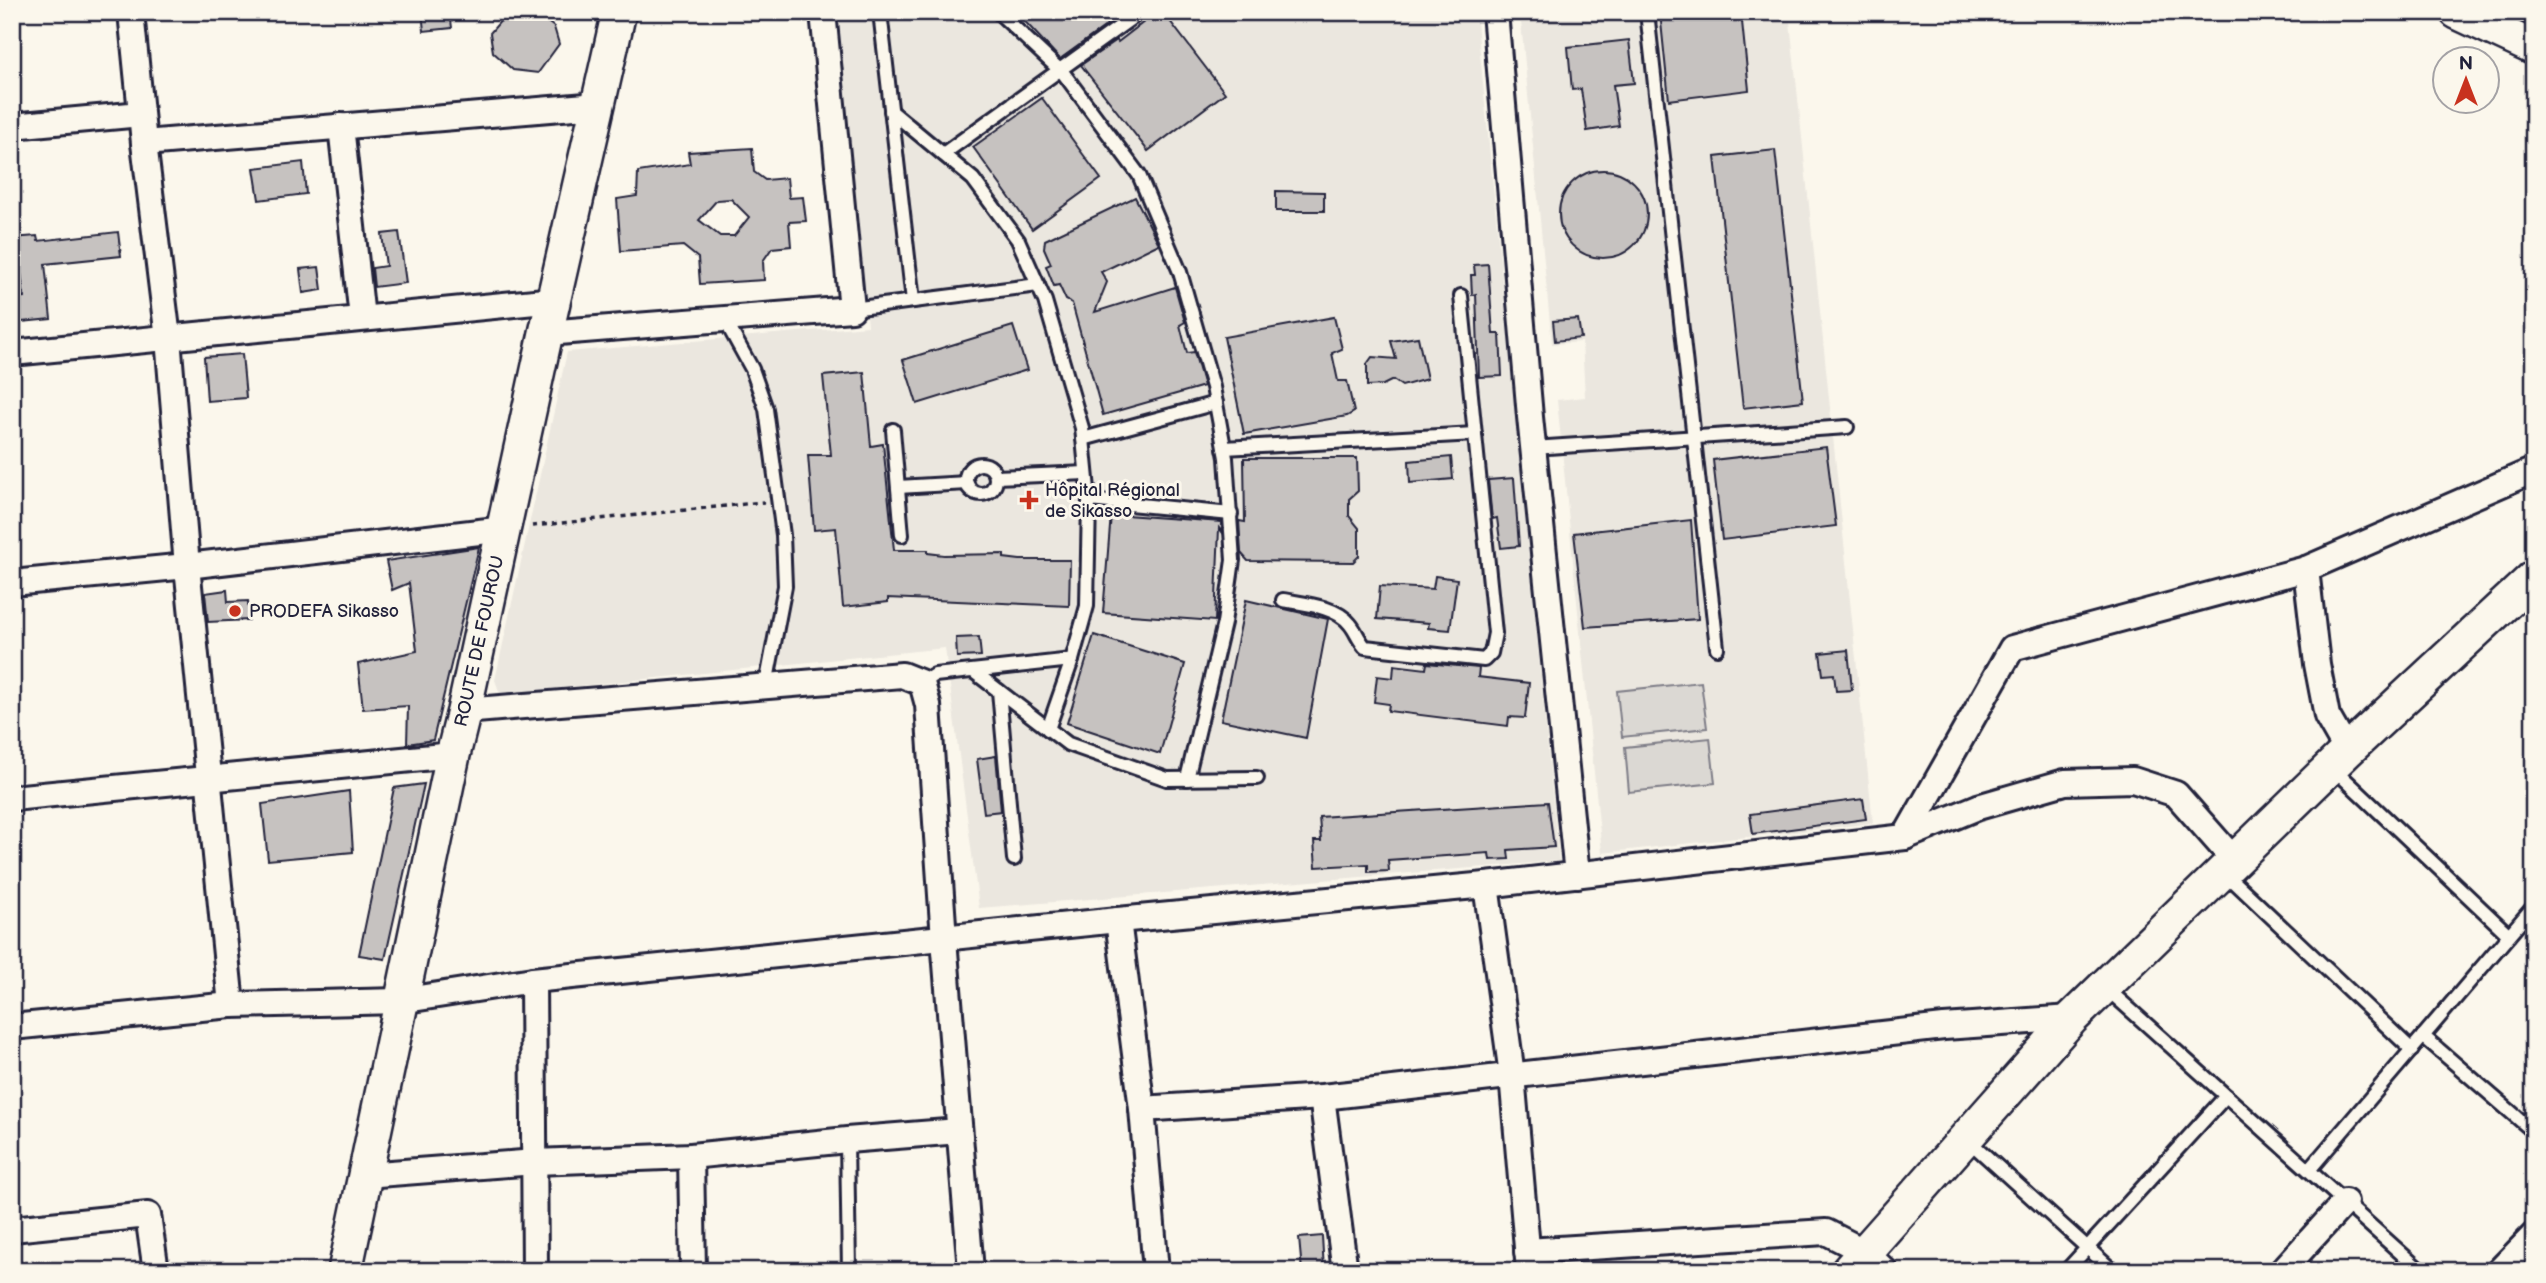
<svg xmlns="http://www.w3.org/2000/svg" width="2546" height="1283" font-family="'Balsamiq Sans',sans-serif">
<rect width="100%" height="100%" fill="#fbf7ec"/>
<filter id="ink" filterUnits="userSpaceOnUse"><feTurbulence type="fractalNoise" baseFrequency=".0143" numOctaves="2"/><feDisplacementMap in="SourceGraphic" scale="14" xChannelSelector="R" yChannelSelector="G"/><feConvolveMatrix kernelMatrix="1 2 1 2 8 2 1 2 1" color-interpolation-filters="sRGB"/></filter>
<g filter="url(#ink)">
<g fill="#ebe7df">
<path d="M 836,12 L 1476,12 L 1559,861 L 979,908 L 945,648 L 500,694 L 495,680 L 567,352 L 868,326 Z"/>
<path d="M 1520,12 L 1789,12 L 1873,823 L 1602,853 L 1557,400 L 1585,397 L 1582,342 L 1552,344 Z"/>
</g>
<g fill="#dbd8d3" stroke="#7e7d87" stroke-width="2">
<path d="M 1701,682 L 1707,728 L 1622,737 L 1617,691 Z"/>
<path d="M 1710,738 L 1715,783 L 1629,792 L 1625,747 Z"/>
</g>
<g fill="#c6c2c0" stroke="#22223b" stroke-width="2" fill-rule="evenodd">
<path d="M 422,12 L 450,12 L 452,28 L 424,31 Z"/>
<path d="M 508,12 L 535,12 L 554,27 L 559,44 L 538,73 L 513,70 L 493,52 L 490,33 Z"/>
<path d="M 1016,12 L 1099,12 L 1107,25 L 1060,59 Z"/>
<path d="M 1157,12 L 1163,12 L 1225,93 L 1148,151 L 1081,65 L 1117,40 L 1118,42 Z"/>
<path d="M 1660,12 L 1741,12 L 1749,90 L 1669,100 Z"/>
<path d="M 1629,40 L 1634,83 L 1613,85 L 1619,126 L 1587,131 L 1581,89 L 1572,90 L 1568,47 Z"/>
<path d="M 1042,98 L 1101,179 L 1032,229 L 973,147 Z"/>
<path d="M 752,148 L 754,172 L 765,180 L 787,178 L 789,198 L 803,197 L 806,221 L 789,222 L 791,246 L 772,248 L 763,261 L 764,280 L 700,284 L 698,258 L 683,246 L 621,251 L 617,199 L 637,196 L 638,172 L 690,164 L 688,152 ZM 731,199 L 749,217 L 734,236 L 720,236 L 699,220 L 717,200 Z"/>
<path d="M 1775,150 L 1803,401 L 1743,408 L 1715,157 Z"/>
<path d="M 303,162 L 306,194 L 259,200 L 254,168 Z"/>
<circle cx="1603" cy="214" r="44"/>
<path d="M 1276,191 L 1324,192 L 1324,211 L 1276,211 Z"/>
<path d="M 1135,197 L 1159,244 L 1101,272 L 1107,282 L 1095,312 L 1175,287 L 1185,322 L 1180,325 L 1187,353 L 1194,352 L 1204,386 L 1103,415 L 1072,303 L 1066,300 L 1059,285 L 1054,286 L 1046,266 L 1051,264 L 1044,248 L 1045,240 Z"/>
<path d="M 118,232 L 121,256 L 45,264 L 51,319 L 12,323 L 12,298 L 24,297 L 20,265 L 12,266 L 12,238 L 37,236 L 38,241 Z"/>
<path d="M 399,232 L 406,283 L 374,287 L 372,268 L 386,266 L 382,234 Z"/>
<path d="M 1488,264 L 1493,334 L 1500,334 L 1502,376 L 1479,377 L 1476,294 L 1472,295 L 1471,275 L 1475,275 L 1474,265 Z"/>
<path d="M 319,267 L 322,290 L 303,293 L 300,269 Z"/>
<path d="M 1334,317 L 1342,349 L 1332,353 L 1338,381 L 1347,381 L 1354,412 L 1347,416 L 1244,434 L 1224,337 Z"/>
<path d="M 1578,319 L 1581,338 L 1555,341 L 1553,321 Z"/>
<path d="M 1013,326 L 1027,370 L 917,404 L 903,360 Z"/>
<path d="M 1418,337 L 1427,379 L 1402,386 L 1393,380 L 1383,385 L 1367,386 L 1367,364 L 1372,357 L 1396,359 L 1391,341 Z"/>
<path d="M 242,354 L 246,398 L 207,401 L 204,357 Z"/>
<path d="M 864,372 L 871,446 L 883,444 L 894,550 L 928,550 L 928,553 L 944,555 L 1004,554 L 1004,558 L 1020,560 L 1070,560 L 1069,606 L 888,598 L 888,602 L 843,607 L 836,528 L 814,530 L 808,455 L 831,455 L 823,376 Z"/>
<path d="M 1826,447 L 1836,526 L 1722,540 L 1713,460 Z"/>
<path d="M 1451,457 L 1453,479 L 1410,483 L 1409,461 Z"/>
<path d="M 1244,458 L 1357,458 L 1358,491 L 1349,499 L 1349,516 L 1359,528 L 1359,556 L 1353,562 L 1248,561 L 1241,553 L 1239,521 L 1245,522 Z"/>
<path d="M 1514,478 L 1519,546 L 1501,548 L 1497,518 L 1492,519 L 1488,480 Z"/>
<path d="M 1111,514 L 1222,522 L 1222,532 L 1219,528 L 1215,621 L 1103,613 Z"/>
<path d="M 1691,520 L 1698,619 L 1585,627 L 1574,533 Z"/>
<path d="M 479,547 L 433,740 L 407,744 L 408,706 L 363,709 L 358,664 L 417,651 L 409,583 L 392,590 L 386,561 Z"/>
<path d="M 1435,576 L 1457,579 L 1450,630 L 1428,628 L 1429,623 L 1377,619 L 1380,586 L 1433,589 Z"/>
<path d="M 227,590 L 228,602 L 248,601 L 249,620 L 208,622 L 205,593 Z"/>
<path d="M 1246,600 L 1328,619 L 1306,738 L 1221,720 Z"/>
<path d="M 1094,635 L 1185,664 L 1160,754 L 1067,723 Z"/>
<path d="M 979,637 L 981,656 L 957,657 L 956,638 Z"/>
<path d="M 1848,650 L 1852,690 L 1836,691 L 1834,674 L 1823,675 L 1820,653 Z"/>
<path d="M 1427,663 L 1479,668 L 1478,677 L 1529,683 L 1525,718 L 1509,717 L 1508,726 L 1388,711 L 1389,704 L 1374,702 L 1377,676 L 1393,678 L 1394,665 L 1426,669 Z"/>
<path d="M 996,756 L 1001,811 L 984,813 L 977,759 Z"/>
<path d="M 424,784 L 385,959 L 359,955 L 394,788 Z"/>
<path d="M 349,791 L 353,852 L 268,860 L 262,804 Z"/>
<path d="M 1863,799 L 1866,819 L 1753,834 L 1750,814 Z"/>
<path d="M 1548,802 L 1554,847 L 1508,850 L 1509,859 L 1490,860 L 1489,853 L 1388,860 L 1389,871 L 1368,872 L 1368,864 L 1316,867 L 1314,841 L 1321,841 L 1319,817 Z"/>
<path d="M 1322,1236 L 1324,1270 L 1302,1271 L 1299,1238 Z"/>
</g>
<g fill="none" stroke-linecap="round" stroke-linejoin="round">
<defs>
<g id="lane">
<path d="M 880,12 L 913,301"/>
<path d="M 998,12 L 1064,74 L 1139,175 L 1180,272 L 1213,387 L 1226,458 L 1233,560 L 1224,623 L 1187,779"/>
<path d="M 1647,12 L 1717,648"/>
<path d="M 891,111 L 973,179 L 1018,240 L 1045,301 L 1082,428 L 1089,500 L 1087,606 L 1072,660 L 1048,729"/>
<path d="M 943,154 L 1140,12"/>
<path d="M 852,309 L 1038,285"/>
<path d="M 725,320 L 752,369 L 766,409 L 783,535 L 785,586 L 766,685"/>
<path d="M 893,430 L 902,535"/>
<path d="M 1083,439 L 1216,403"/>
<path d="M 1224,448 L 1475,434"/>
<path d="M 1533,448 L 1847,427"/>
<circle cx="981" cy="479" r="15"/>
<path d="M 996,477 L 1086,473"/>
<path d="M 898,487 L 967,483"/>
<path d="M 1089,500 L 1231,514"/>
<path d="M 1283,600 C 1304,604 1336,606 1350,624 C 1356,631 1358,639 1365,647 L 1484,660 L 1491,653 L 1495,633 L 1461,296"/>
<path d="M 973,671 L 1068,744 L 1167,779 L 1257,778"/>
<path d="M 922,683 L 935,675 L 1072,660"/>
<path d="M 999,691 L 1014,859"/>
<path d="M 2332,767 L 2509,935"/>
<path d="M 2224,872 L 2412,1050"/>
<path d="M 2106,988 L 2421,1271"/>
<path d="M 2423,1036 L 2534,1132"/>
<path d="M 847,1140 L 849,1271"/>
<path d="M 1968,1140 L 2113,1271"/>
<path d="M 2309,1170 L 2534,906"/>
<path d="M 2066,1271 L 2226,1096"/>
</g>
<g id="street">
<path d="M 131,12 L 144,143 L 168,338 L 187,566 L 231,1005"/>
<path d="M 1495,12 L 1530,417 L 1577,875"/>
<path d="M 12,126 L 141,114"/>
<path d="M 341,126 L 362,318"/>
<path d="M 144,143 L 598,105"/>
<path d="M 546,333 L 852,309 L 823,12"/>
<path d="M 12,353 L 555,300"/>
<path d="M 2306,569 L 2317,664 L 2327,716 L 2347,751"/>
<path d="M 12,583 L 187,566 L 505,529"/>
<path d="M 464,711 L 902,675 L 922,683 L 928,705 L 944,939 L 971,1271"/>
<path d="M 12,798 L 453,755"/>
<path d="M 1905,837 L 2012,648 L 2306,569 L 2534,470"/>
<path d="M 1486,885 L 1512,1075 L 1529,1271"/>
<path d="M 1118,920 L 1142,1109 L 1156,1271"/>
<path d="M 533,980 L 535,1271"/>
<path d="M 12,1027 L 231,1005 L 400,1001 L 533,980 L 1118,920 L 1486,885 L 1905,837 L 1978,807 L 2065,782 L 2133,780 L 2176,794 L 2234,860"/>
<path d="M 1322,1097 L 1345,1271"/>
<path d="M 1142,1109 L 1322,1097 L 1944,1027 L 2072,1018"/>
<path d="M 691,1156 L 693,1271"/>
<path d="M 365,1175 L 535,1162 L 691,1156 L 847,1140 L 959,1131"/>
<path d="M 12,1229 L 148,1215 L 156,1271"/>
<path d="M 1527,1251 L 1826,1232 L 1865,1252 L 1885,1271"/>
<path d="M 2282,1271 L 2345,1202"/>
<path d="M 2499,1271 L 2534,1235"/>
</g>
<g id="secondary">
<path d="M 2457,12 L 2534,48"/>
<path id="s1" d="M 345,1271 L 453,755 L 464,711 L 546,333 L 619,12"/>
<path d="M 1848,1271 L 2072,1018 L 2347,751 L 2534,577"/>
</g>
</defs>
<use href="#lane" stroke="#22223b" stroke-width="18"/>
<use href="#street" stroke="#22223b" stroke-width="30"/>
<use href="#secondary" stroke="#22223b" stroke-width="38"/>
<path stroke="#22223b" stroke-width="3.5" stroke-dasharray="5 5" stroke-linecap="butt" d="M 532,526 L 764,502"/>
<use href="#lane" stroke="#fbf7ec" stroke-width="12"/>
<use href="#street" stroke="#fbf7ec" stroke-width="24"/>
<use href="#secondary" stroke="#fbf7ec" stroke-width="33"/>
</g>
</g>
<g fill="#c8321e" stroke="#fbf7ec" stroke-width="2.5">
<path d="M1025.5 489.5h7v7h7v7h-7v7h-7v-7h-7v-7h7z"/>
<circle cx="235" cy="611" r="7"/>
</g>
<g text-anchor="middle" stroke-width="6" stroke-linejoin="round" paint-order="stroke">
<g font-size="18" fill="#22223b" stroke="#fbf7ec" text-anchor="start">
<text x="1045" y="496">Hôpital Régional<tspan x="1045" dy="21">de Sikasso</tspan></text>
<text x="249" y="617">PRODEFA Sikasso</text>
</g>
<g font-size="18" fill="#22223b" stroke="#fbf7ec">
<text dy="6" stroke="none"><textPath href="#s1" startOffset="644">ROUTE DE FOUROU</textPath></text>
</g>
</g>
<rect width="2546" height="1283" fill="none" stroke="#fbf7ec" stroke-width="42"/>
<rect x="21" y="21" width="2504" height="1241" fill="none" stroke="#22223b" stroke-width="2.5" filter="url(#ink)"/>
<g transform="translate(2466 80)"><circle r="33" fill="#fbf7ec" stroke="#a4a2a5" stroke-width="2"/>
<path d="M0-5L12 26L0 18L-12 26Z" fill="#c8321e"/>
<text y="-10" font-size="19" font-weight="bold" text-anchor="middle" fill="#22223b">N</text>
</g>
</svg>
